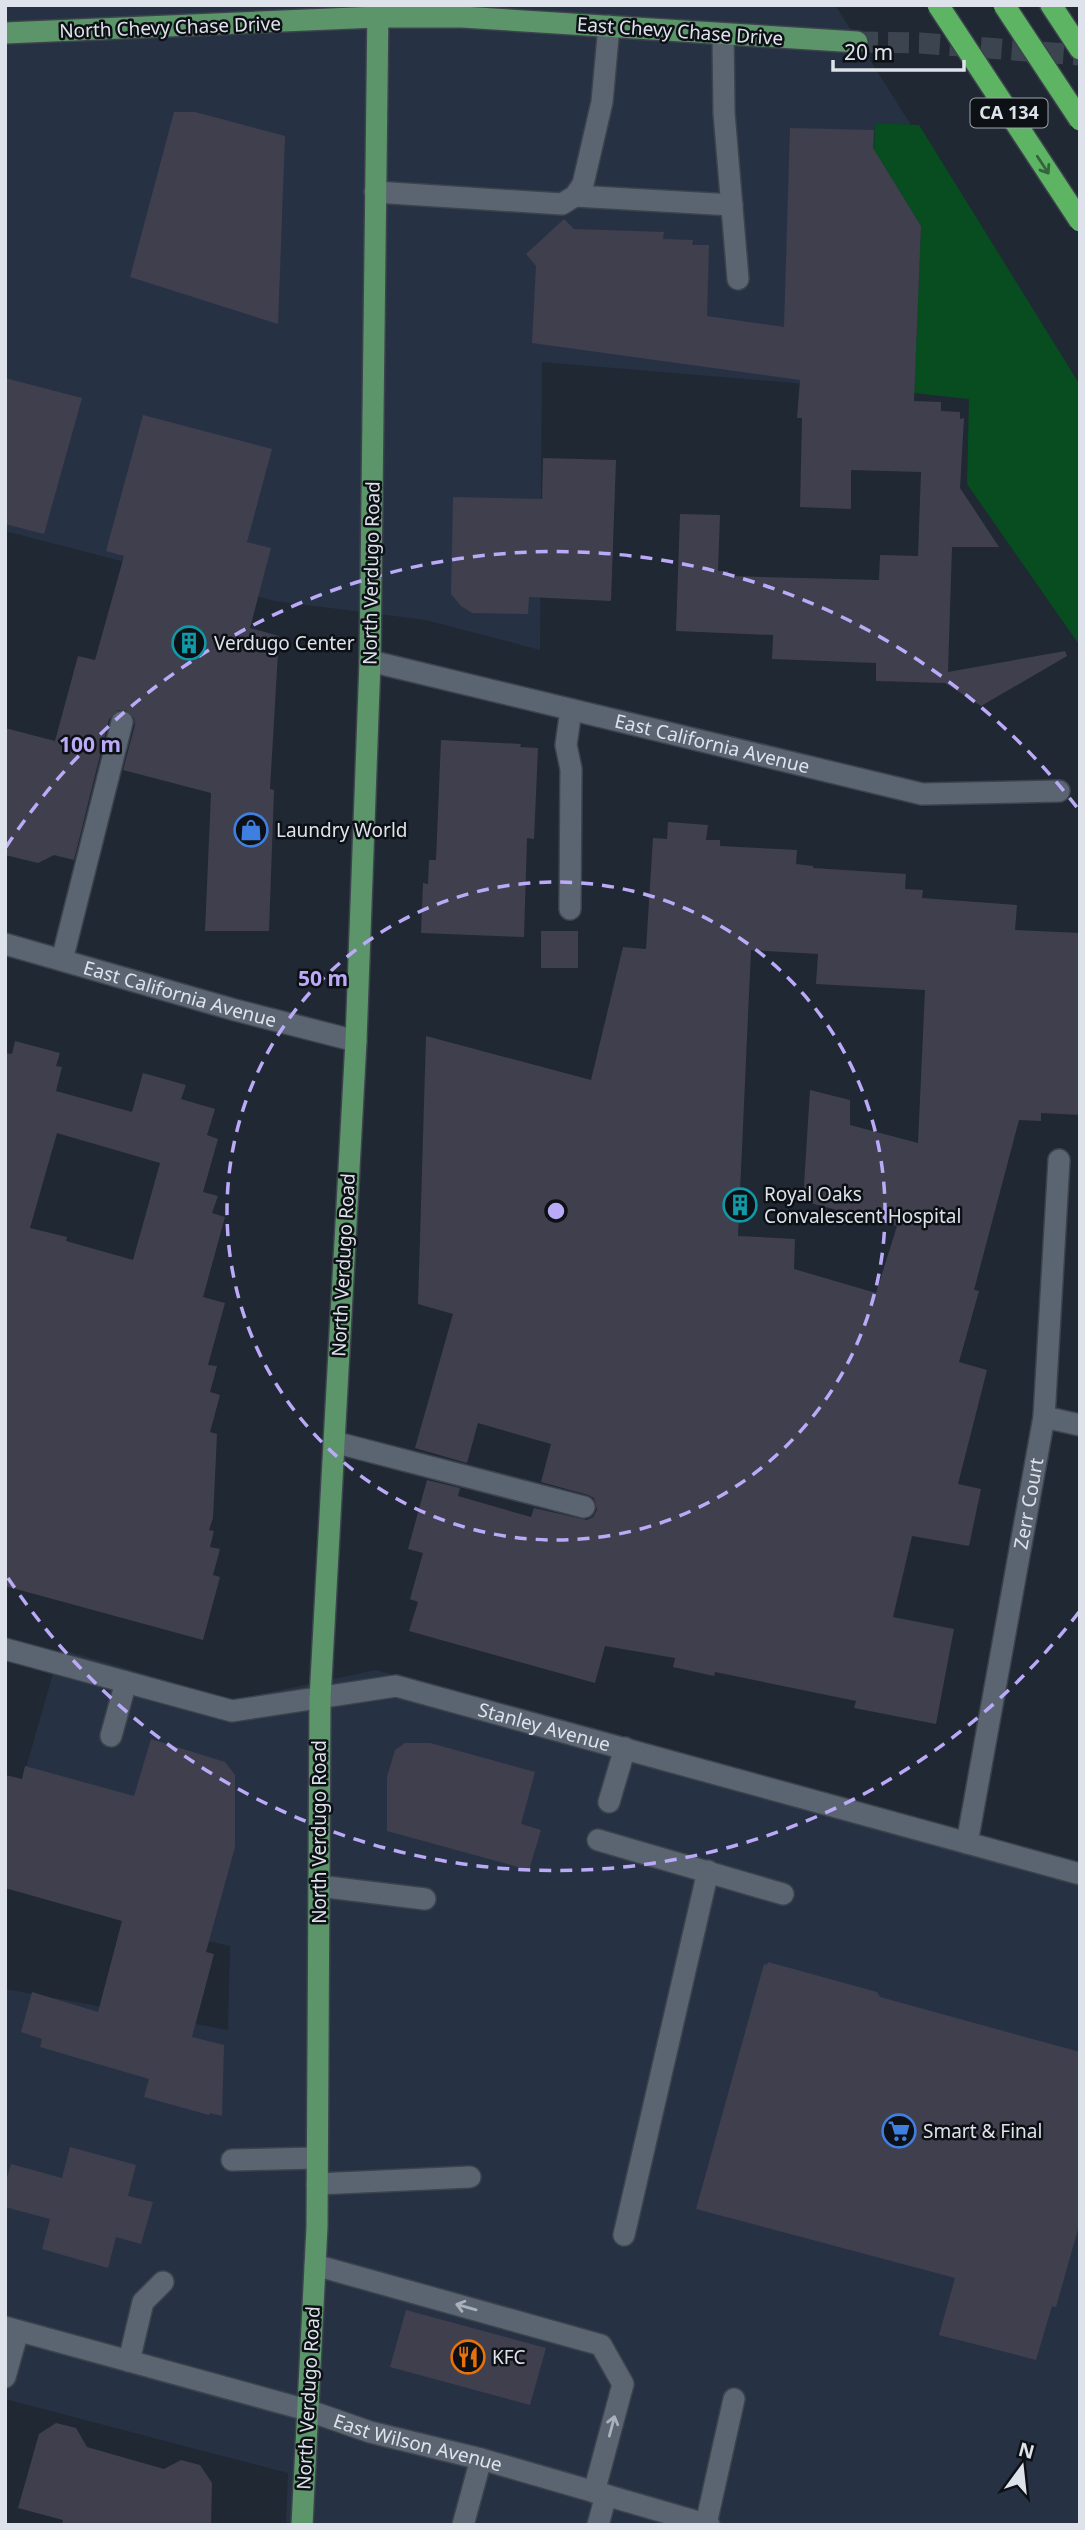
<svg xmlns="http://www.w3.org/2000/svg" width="1085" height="2530" font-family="'Noto Sans',sans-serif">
<rect width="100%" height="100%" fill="#202834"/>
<g fill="#263243">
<path d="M 5,5 L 835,5 L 911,125 L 875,123 L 874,149 L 921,226 L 914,393 L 542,362 L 540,650 L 426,620 L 275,601 L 5,531 Z"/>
<path d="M 60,1649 L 233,1700 L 376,1670 L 1080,1877 L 1080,2525 L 286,2525 L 288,2473 L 5,2399 L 5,1989 L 228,2030 L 230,1946 L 118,1920 L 101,1882 L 5,1842 Z"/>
</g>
<path fill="#074d1f" d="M 875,123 L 919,125 L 1080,385 L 1080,646 L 967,484 L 969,399 L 914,393 L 921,226 L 874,150 Z"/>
<g fill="#403f4e" fill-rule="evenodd">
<path d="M 174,112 L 195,112 L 285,136 L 278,324 L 130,277 Z"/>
<path d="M 790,128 L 874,130 L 873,148 L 921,226 L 914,401 L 941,402 L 941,411 L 960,412 L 960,419 L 964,418 L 960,488 L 999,547 L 952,547 L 948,672 L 1065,651 L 1067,656 L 981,706 L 945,683 L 876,681 L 876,663 L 772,659 L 773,635 L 676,631 L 680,514 L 720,515 L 718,571 L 728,571 L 728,576 L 879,580 L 880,555 L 918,556 L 921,472 L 851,470 L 851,509 L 800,507 L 802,418 L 797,418 L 800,380 L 532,343 L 536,266 L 526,254 L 564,219 L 574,229 L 664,232 L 663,239 L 693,240 L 692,245 L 709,245 L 707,316 L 784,327 Z"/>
<path d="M 5,378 L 82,398 L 44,534 L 5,524 Z"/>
<path d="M 143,415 L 272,449 L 247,542 L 271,548 L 250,628 L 279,636 L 270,789 L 274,790 L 269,931 L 205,931 L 211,793 L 123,770 L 135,725 L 134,718 L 126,710 L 118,710 L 109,719 L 74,860 L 54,855 L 38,863 L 5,855 L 5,728 L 55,741 L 78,656 L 95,660 L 124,556 L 106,551 Z"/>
<path d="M 543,458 L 616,460 L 611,601 L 529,597 L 528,614 L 472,613 L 461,606 L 451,594 L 453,497 L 542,499 Z"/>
<path d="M 441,740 L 521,744 L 520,747 L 538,748 L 534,839 L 527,838 L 524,937 L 421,933 L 423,883 L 428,884 L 429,860 L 436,860 Z"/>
<path d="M 668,822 L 708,825 L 706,840 L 720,840 L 720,846 L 797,850 L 796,864 L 813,866 L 813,868 L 906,874 L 905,889 L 923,890 L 922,898 L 1017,905 L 1015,930 L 1080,933 L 1080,1115 L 1041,1113 L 1041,1121 L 1019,1120 L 974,1290 L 979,1291 L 959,1362 L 987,1370 L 958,1484 L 981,1489 L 969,1546 L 912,1536 L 893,1617 L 954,1629 L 936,1724 L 854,1708 L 856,1701 L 715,1672 L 714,1676 L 673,1667 L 675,1658 L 605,1646 L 595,1683 L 409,1631 L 418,1602 L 410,1599 L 423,1553 L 408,1549 L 427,1480 L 460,1488 L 458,1496 L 531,1517 L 534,1508 L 587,1520 L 593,1517 L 597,1510 L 594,1498 L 588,1495 L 541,1482 L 551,1444 L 478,1423 L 467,1463 L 415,1448 L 453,1314 L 418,1304 L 426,1036 L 591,1080 L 623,947 L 646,949 L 653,838 L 667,839 ZM 751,950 L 818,954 L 816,984 L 925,990 L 918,1143 L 850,1125 L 850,1100 L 810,1090 L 803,1201 L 897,1226 L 876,1293 L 794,1269 L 795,1239 L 738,1236 Z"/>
<rect x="541" y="931" width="37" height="37"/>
<path d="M 15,1041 L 60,1053 L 56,1066 L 62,1067 L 56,1091 L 132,1112 L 143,1073 L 186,1085 L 181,1099 L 215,1109 L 207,1135 L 218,1139 L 203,1192 L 218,1196 L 212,1213 L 225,1217 L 203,1297 L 225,1303 L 208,1365 L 217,1366 L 210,1392 L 220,1395 L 210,1432 L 217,1434 L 213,1518 L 209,1530 L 214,1531 L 210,1547 L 220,1549 L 213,1575 L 220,1577 L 203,1640 L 5,1586 L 5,1053 L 12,1054 ZM 57,1133 L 160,1163 L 133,1260 L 66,1241 L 67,1237 L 30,1228 Z"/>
<path d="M 151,1739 L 225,1762 L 235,1775 L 235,1847 L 206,1952 L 214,1954 L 192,2037 L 224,2045 L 222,2116 L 210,2113 L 209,2115 L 144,2097 L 149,2079 L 40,2047 L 42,2039 L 21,2032 L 32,1992 L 98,2012 L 122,1921 L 5,1888 L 5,1775 L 22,1779 L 25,1766 L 134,1796 Z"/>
<path d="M 405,1743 L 430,1743 L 535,1772 L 521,1824 L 541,1830 L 529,1870 L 387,1831 L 387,1777 L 395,1750 Z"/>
<path d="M 768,1962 L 877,1992 L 880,1997 L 1080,2052 L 1080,2222 L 1056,2307 L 1052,2306 L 1036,2360 L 939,2335 L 955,2278 L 696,2209 L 764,1964 L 767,1965 Z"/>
<path d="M 70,2147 L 136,2165 L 128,2196 L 153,2202 L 141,2244 L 116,2237 L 108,2268 L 42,2249 L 50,2219 L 5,2207 L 5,2184 L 11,2164 L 62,2178 Z"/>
<path d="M 406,2310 L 546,2348 L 530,2405 L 390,2367 Z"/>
<path d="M 56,2423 L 76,2428 L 87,2447 L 164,2469 L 181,2460 L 200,2465 L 212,2483 L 211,2525 L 62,2525 L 63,2520 L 18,2508 L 39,2434 Z"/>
</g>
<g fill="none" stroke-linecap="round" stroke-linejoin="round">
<path stroke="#3c444f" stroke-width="21" stroke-dasharray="21 10" stroke-linecap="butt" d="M 857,42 L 920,43 L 1080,55"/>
<defs>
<g id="minor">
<path d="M 723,34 L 724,113 L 738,279"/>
<path d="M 375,192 L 562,204 L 575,196 L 583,184 L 602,102 L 609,26"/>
<path d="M 575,196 L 732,205"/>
<path id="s1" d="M 370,661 L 922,794 L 1059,791"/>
<path d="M 570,909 L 571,769 L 566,745 L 571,710"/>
<path id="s2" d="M 5,944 L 235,1010 L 356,1041"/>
<path d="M 62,960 L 122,722"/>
<path d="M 1044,1417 L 1080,1425"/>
<path d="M 334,1442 L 584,1507"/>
<path id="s3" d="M 5,1649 L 232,1711 L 396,1686 L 1080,1874"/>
<path d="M 111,1736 L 126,1682"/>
<path d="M 609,1802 L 625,1748"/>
<path d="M 598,1840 L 783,1894"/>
<path id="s4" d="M 967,1843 L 1044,1417 L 1059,1160"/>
<path d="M 319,1886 L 425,1899"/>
<path d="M 232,2160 L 317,2158"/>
<path d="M 317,2184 L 470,2177"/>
<path d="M 624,2235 L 708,1871"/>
<path d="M 315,2265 L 601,2345 L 623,2384 L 594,2492"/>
<path id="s5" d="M 5,2327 L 307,2410 L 370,2432 L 481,2459 L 709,2525"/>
<path d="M 129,2361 L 143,2302 L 163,2282"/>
<path d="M 5,2377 L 18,2331"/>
<path d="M 706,2524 L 734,2399"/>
<path d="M 463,2525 L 481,2459"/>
<path d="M 598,2525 L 606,2495"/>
</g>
<g id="major">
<path d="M 5,33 L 377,17 L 462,17 L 857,42"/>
<path d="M 302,2525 L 317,2227 L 320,1699 L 356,1041 L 370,661 L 378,5"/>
</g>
<path id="highway" d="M 1051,5 L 1080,49"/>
</defs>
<use href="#minor" stroke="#3c434d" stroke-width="24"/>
<use href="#major" stroke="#3c434d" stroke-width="24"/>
<use href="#highway" stroke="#3c434d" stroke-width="24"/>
<use href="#minor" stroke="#5b6572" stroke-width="21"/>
<use href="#major" stroke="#5c9569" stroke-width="21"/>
<use href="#highway" stroke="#5db563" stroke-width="21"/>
<defs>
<g id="highway-bridge">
<path d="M 938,5 L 1080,221"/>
<path d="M 1004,5 L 1080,120"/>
</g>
</defs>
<use href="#highway-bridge" stroke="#3c434d" stroke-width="24" stroke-linecap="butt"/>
<use href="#highway-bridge" stroke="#5db563" stroke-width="21"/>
</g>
<defs><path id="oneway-shaft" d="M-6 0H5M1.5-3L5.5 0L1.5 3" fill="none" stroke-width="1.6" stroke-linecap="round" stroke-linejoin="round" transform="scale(1.75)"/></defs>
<use stroke="#35633c" href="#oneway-shaft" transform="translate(1043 165) rotate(57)"/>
<g stroke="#aab1bb">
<use href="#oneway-shaft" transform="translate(466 2307) rotate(-164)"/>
<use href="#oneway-shaft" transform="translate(612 2426) rotate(-75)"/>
</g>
<g fill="none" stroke="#baaaf7" stroke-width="3.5" stroke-dasharray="12 9">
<circle cx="556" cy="1211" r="329"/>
<path d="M1079 1612A659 659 0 0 1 6 1575M6 847A659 659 0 0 1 1079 810"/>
</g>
<defs>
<symbol id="building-ring" viewBox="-11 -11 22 22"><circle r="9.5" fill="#0d1116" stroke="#0f9aa8" stroke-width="1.5"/><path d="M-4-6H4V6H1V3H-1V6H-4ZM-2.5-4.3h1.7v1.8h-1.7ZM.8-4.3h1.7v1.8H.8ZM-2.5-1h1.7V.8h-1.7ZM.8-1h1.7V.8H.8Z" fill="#0f9aa8"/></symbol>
<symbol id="shop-ring" viewBox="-11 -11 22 22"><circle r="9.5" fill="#0d1116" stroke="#3f7fe0" stroke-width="1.5"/><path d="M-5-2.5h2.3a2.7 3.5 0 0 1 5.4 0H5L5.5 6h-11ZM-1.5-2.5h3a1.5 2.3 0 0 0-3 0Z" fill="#3f7fe0"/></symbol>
<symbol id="supermarket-ring" viewBox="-11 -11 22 22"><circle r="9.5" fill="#0d1116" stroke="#3f7fe0" stroke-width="1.5"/><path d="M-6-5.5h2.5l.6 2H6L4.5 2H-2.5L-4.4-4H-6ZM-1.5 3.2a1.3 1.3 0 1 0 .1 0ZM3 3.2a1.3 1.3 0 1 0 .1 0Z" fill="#3f7fe0"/></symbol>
<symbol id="restaurant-ring" viewBox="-11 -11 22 22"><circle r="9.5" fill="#0d1116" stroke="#e8710a" stroke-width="1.5"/><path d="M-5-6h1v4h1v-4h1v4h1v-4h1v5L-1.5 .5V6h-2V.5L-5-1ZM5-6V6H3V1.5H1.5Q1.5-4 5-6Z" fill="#e8710a"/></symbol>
</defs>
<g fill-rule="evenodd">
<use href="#building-ring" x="170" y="624" width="38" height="38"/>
<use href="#shop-ring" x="232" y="811" width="38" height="38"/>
<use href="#building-ring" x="721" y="1186" width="38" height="38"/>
<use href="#supermarket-ring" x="880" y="2112" width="38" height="38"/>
<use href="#restaurant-ring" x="449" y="2338" width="38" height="38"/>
</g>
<g text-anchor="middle" stroke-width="5" stroke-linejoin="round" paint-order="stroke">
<rect fill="#0d1116" stroke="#9fa4ab" stroke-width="2" x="970.5" y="98.5" width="77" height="29" rx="5"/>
<g font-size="18" font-weight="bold" fill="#dee3eb">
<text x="1009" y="119">CA 134</text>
</g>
<g font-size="19" fill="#dee3eb" stroke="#0d1116">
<text transform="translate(170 27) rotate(-2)" y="7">North Chevy Chase Drive</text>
<text transform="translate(680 31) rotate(4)" y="7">East Chevy Chase Drive</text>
<text transform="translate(371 573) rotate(-89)" y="7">North Verdugo Road</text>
<text dy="7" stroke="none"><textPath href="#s1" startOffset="352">East California Avenue</textPath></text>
<text dy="7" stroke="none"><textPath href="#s2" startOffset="182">East California Avenue</textPath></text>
<text transform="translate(343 1265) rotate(-87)" y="7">North Verdugo Road</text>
<text dy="7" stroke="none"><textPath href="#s4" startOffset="345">Zerr Court</textPath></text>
<text dy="7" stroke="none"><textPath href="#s3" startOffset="555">Stanley Avenue</textPath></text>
<text transform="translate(319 1832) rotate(-90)" y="7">North Verdugo Road</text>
<text transform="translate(308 2398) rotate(-87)" y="7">North Verdugo Road</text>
<text dy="7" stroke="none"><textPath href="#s5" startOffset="429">East Wilson Avenue</textPath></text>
</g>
<g font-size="19" fill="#dee3eb" stroke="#0d1116" text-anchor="start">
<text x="214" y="650">Verdugo Center</text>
<text x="276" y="837">Laundry World</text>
<text x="764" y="1201">Royal Oaks<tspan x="764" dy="22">Convalescent Hospital</tspan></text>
<text x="923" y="2138">Smart &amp; Final</text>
<text x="492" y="2364">KFC</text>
</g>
</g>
<circle cx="556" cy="1211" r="10" fill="#baaaf7" stroke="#0d1116" stroke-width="3.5"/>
<g font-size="21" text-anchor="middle" font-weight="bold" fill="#baaaf7" stroke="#0d1116" stroke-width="5" stroke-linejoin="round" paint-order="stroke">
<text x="90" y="752">100 m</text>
<text x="323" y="986">50 m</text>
</g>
<rect width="1085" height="2530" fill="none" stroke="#dee3eb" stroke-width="14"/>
<g transform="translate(1022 2467) rotate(15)" stroke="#0d1116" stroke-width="5" paint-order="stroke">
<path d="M0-5L12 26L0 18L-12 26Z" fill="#dee3eb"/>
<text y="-10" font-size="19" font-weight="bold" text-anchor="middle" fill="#dee3eb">N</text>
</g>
<path d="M833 60v10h131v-10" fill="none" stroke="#dee3eb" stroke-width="3.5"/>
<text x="844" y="60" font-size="21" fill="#dee3eb" stroke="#0d1116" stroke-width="5" paint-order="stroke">20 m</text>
</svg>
